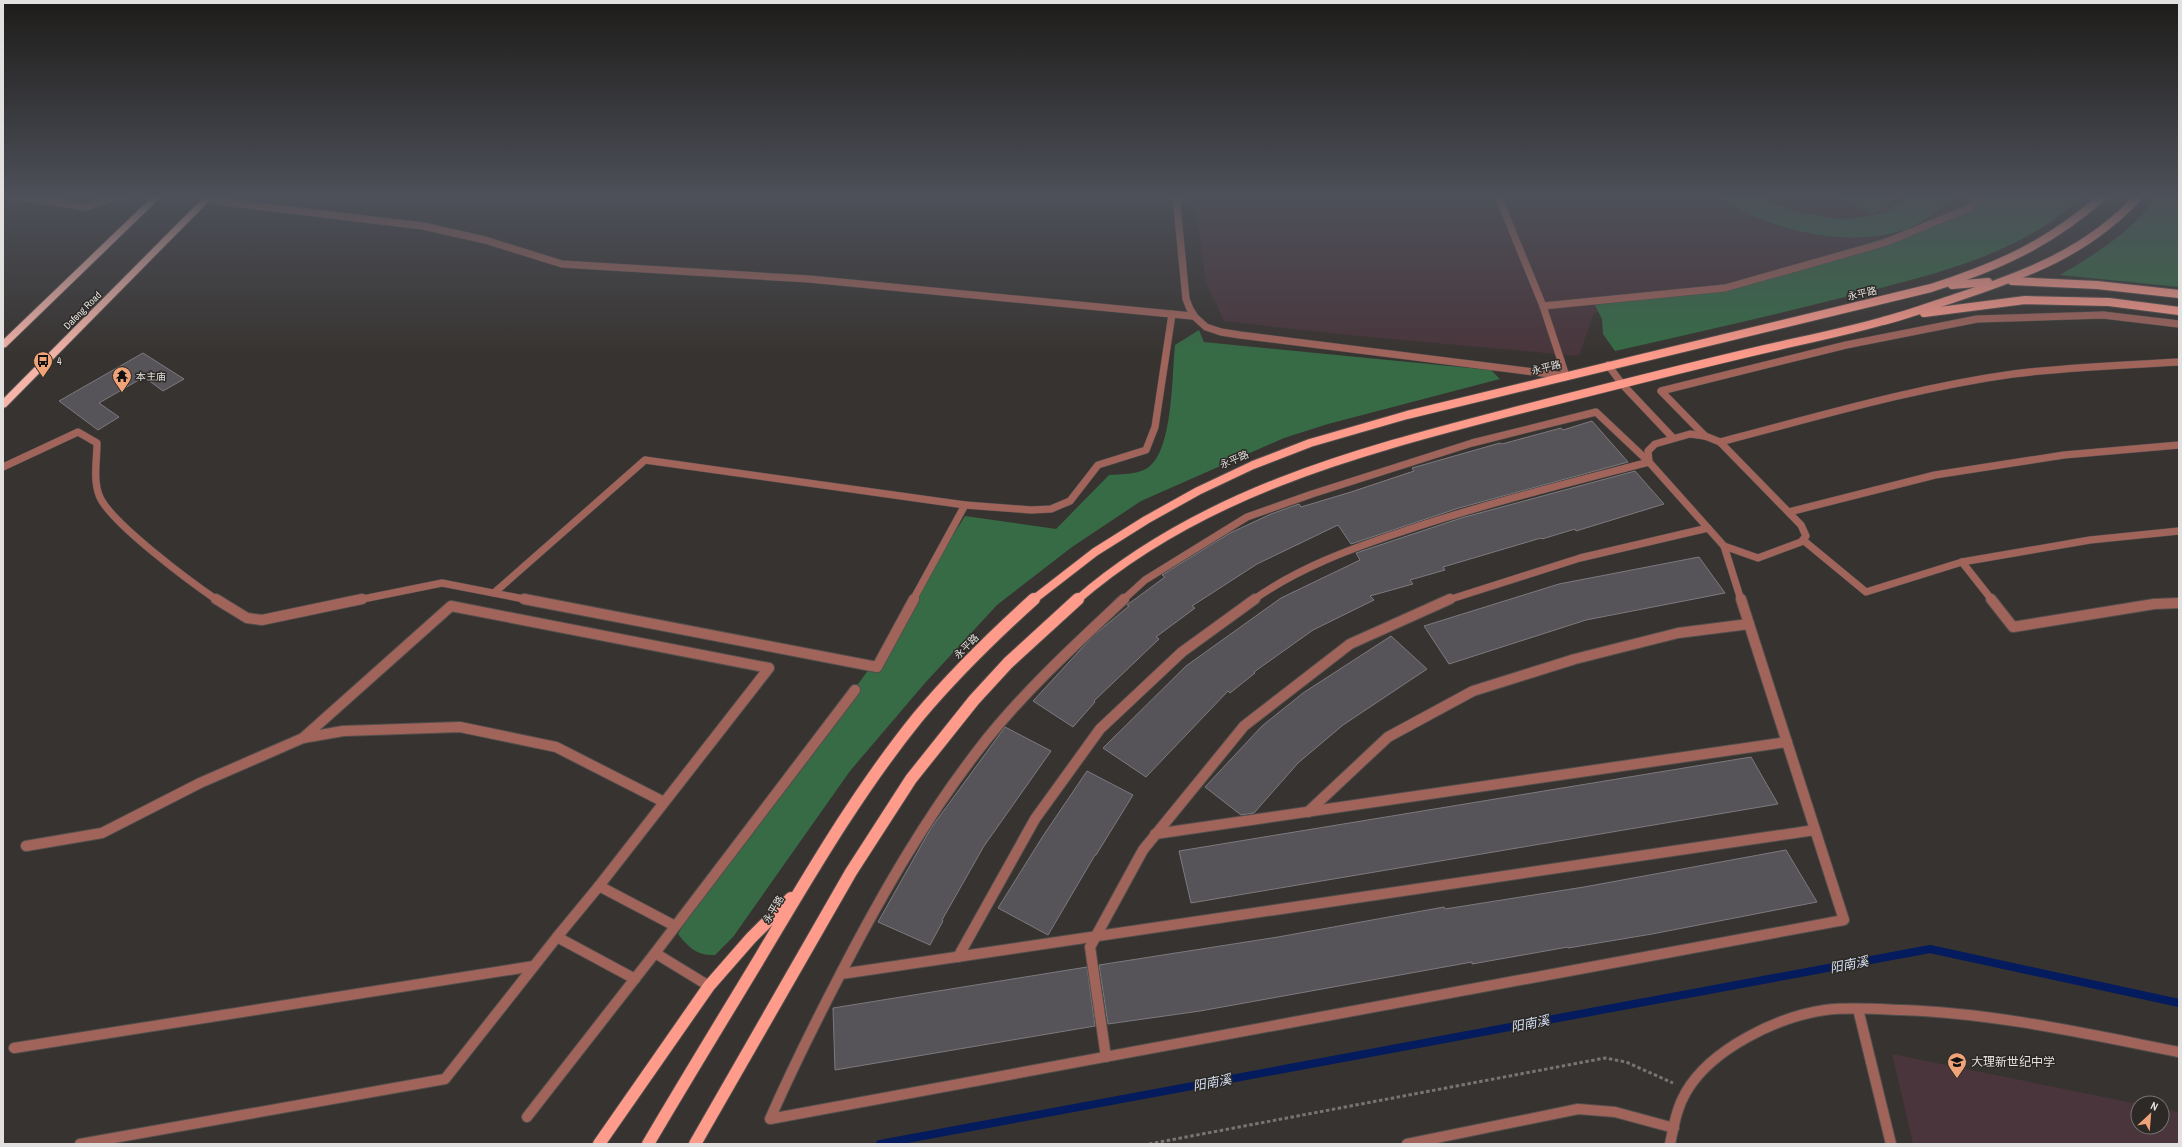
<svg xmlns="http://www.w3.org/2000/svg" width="2182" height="1147" font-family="'Archivo Narrow','Noto Sans SC',sans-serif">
<rect width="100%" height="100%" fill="#373330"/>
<g fill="#49353b">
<path d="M 1194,196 L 1980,196 L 1968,207 L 1710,297 L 1594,313 L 1579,356 L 1348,335 L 1224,321 L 1206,282 Z"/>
<path d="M 1892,1054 L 2138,1104 L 2138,1127 L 2162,1127 L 2162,1109 L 2179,1112 L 2179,1144 L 1913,1144 Z"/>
</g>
<g fill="#366b46">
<path d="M 1718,196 L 1756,196 L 1797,212 L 1833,218 L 1849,219 L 1885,213 L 1912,196 L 1957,196 C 1942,206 1927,220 1911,227 C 1855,251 1766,231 1718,196 Z"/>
<path d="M 1838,196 L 1899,196 L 1873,214 Z"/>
<path d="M 1988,196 L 2083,196 C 2017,258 1926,276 1841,298 C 1766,317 1690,334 1615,351 L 1603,334 L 1602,319 L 1595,305 L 1744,281 L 1887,237 L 1983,201 Z"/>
<path d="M 2155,196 L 2179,196 L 2179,287 L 2060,275 C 2091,257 2138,228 2155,196 Z"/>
<path d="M 1199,330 L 1204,342 L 1491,370 L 1500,379 L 1328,424 L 1284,438 L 1141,501 L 1072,547 L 997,605 L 925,683 L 850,771 L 733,937 L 715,955 C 697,956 688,947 678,934 L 686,920 L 869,669 L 965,516 L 1056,529 L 1109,475 C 1122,474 1140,475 1150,466 C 1173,447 1172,374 1175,345 Z"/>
</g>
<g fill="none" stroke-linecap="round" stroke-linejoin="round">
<path stroke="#041c5d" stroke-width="8" d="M 880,1144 L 1930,949 L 2179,1003"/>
</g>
<g fill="#565458" stroke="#7c7a7f">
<path d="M 143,353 L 184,379 L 163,391 L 144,377 L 99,403 L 119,417 L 98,430 L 59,401 Z"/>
<path d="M 1592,421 L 1628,462 L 1459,508 L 1351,544 L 1338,525 L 1257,564 L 1192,606 L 1195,608 L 1156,637 L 1159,639 L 1094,701 L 1095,702 L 1073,727 L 1033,701 L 1093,636 L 1129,606 L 1127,605 L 1165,577 L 1162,575 L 1230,533 L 1271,514 L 1299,504 L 1301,507 L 1351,492 L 1414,471 L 1412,468 L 1500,443 L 1502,444 L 1561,428 L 1563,430 Z"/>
<path d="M 1635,471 L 1664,504 L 1576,531 L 1575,529 L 1542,539 L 1541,538 L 1443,567 L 1445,570 L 1410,580 L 1413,584 L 1370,596 L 1374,600 L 1313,630 L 1254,672 L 1255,673 L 1230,693 L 1228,691 L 1146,777 L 1103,748 L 1186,666 L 1281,598 L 1360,560 L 1356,553 L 1461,518 Z"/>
<path d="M 1699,557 L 1725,593 L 1586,620 L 1449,664 L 1424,626 L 1559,584 Z"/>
<path d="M 1391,636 L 1427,669 L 1343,725 L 1298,763 L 1254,813 L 1241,815 L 1205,787 L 1262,726 L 1303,693 Z"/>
<path d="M 1005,727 L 1051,751 L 984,846 L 942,920 L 943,921 L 930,945 L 878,922 L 931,828 Z"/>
<path d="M 1751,757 L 1778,804 L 1191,903 L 1179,851 Z"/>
<path d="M 1087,771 L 1133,795 L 1096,855 L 1095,855 L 1048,935 L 998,908 L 1043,836 Z"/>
<path d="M 1786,850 L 1817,902 L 1652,934 L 1568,948 L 1568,947 L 1472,964 L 1472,962 L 1200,1011 L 1108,1024 L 1099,965 L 1278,937 L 1444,907 L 1445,909 L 1584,887 Z"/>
<path d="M 1087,967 L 1095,1026 L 835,1070 L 833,1008 Z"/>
</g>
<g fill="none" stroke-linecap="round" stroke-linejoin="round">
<defs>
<g id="service-far1">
<path d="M 1498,196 L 1543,306 L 1566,376"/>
<path d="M 1543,306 L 1725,288 L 1884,243 L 1967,209 L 1984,196"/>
<path d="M 1705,436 L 1661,391 L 1846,345 L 1977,319 L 2103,315 L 2179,324"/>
<path d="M 1720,442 C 1817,417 1913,388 2013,374 C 2068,367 2123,365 2179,362"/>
<path d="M 1789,512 L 1935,475 L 2064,455 L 2179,445"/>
<path d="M 1803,540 L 1866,592 L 1962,562 L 2090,540 L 2179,531"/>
<path d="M 1724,546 L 1741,600"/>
<path d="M 1962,562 L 1992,600"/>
<path d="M 1123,600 L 1145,580 L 1247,517 L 1312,494 L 1472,443 L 1596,412 L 1649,462"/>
<path d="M 1253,600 C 1297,569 1347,550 1398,533 C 1480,505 1565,484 1649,462"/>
<path d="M 1448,600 L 1580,558 L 1708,528"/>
</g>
<g id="service">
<path d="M 1124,599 C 1076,644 1027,689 986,740 C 929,812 883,892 841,973 C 816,1021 792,1069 770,1119 L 1844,920 L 1741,599"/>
<path d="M 1991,599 L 2013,627 L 2154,604 L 2179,603"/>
<path d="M 1308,812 L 1388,737 L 1473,691 L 1575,659 L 1678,633 L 1749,624"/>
<path d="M 1155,834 L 1787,742"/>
<path d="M 958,957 L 1035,819 L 1100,729 L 1182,652 L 1255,599"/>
<path d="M 841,974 L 1815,830"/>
<path d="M 1858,1009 L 1891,1144"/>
<path d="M 1106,1057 L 1090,947 L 1143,850 L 1244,726 L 1350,644 L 1450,599"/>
</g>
<g id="minor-far1">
<path d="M 11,196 L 86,207 L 121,196"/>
<path d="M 206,200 L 423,226 L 485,240 L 562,264 L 809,279 L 1192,316"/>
<path d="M 1608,365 L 1622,384 L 1673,438"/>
<path d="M 1690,434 L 1705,436 L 1720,442 L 1801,525 L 1806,536 L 1801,542 L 1758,558 L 1724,546 L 1649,462 L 1648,451 L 1655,444 Z"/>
<path d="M 3,467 L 78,432 L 97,443 C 97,460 93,479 99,495 C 108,521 192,583 217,600"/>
<path d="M 965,505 L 1031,510 L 1051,509 L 1070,501 L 1098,465 L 1146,450 L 1155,427 L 1172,314"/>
<path d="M 494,593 L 645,460 L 965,505 L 913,600"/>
<path d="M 358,600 L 442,583 L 529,600"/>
</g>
<g id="minor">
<path d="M 216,599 L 247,618 L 262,620 L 362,599"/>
<path d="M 524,599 L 877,667 L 914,599"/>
<path d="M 303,738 L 451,606 L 769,668 L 599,886"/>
<path d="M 26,846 L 102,833 L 200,783 L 303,738 L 343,731 L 460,727 L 556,747 L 664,802"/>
<path d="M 635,979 L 557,937 L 599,886 L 675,926"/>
<path d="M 709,986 L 655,953 L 855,690"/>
<path d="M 14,1048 L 534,966"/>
<path d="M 527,1117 L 655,953"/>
<path d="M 80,1144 L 445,1079 L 557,937"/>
<path d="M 1407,1144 L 1578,1109 L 1615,1112 L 1674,1128"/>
<path d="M 1670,1144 C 1674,1126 1676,1109 1686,1092 C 1711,1049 1777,1017 1825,1010 C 1850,1007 1876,1009 1901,1010 C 1995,1013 2087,1034 2179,1052"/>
</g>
<path id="tertiary" d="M 1176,196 L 1186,299 L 1190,309 L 1195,317 L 1206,327 L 1221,332 L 1240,335 L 1566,376"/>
<g id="primary-far1">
<path d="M 2012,281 L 2097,285 L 2179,294"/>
<path d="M 1952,285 L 1988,282"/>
<path d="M 1924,313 L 2025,300 L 2109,302 L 2179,311"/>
<path d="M 1033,600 L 1095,552 L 1146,520 L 1198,491 L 1253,465 L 1310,443 L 1407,415 L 1931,288 C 1997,267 2051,243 2103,196"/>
<path d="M 1077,600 C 1199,494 1353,453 1507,413 C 1593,391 1679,369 1765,349 C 1804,340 1844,332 1883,321 C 1907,315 1931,306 1955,298 C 2025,275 2088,252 2139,196"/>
</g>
<g id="primary">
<path d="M 599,1144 L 709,986 L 751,938 L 791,898"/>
<path d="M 648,1144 C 685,1081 723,1019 761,956 C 810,874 858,791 918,717 C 954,674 993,636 1034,599"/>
<path d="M 695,1144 L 851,872 L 911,779 L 974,700 L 1008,663 L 1078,599"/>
</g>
<g id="trunk">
<path d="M 153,196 L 162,196 L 6,347 L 3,348 L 3,340 Z"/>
<path d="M 205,196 L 214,196 L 6,407 L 3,408 L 3,399 Z"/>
</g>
</defs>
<use href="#service-far1" stroke="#534f4c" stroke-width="8"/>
<use href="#service" stroke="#534f4c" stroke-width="12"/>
<use href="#minor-far1" stroke="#534f4c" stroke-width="8"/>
<use href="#minor" stroke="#534f4c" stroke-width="12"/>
<use href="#tertiary" stroke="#534f4c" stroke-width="8"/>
<use href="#primary-far1" stroke="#534f4c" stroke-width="10"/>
<use href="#primary" stroke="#534f4c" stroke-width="14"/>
<use href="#trunk" stroke="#534f4c" stroke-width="2"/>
<path stroke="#777471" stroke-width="2" stroke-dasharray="2.5 1.5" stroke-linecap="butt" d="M 172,197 L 185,198"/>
<path stroke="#777471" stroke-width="3" stroke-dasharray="3.5 2.5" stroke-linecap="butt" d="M 1149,1144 L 1605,1058 L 1626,1062 L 1673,1083"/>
<use href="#service-far1" stroke="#a1645b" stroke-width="7"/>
<use href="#service" stroke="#a1645b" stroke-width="10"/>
<use href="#minor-far1" stroke="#a1645b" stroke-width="7"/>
<use href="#minor" stroke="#a1645b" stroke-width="10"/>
<use href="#tertiary" stroke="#a1645b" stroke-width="7"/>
<use href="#primary-far1" stroke="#fe9b8b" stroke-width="8"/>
<use href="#primary" stroke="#fe9b8b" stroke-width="12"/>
<use href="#trunk" fill="#f4b4a8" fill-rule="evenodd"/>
</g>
<linearGradient id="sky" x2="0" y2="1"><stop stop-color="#1e1c1a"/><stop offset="0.55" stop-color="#4d5059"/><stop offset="1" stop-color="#4d5059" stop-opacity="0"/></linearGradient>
<rect width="2182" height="357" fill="url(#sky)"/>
<defs>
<symbol id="bus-pin" viewBox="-11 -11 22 30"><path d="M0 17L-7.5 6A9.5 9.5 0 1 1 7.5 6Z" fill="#efa377" stroke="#2c2926"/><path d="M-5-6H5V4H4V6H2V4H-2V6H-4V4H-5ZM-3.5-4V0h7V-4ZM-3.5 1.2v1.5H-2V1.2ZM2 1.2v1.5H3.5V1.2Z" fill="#111"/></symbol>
<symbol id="temple-pin" viewBox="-11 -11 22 30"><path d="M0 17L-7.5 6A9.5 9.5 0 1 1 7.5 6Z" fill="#efa377" stroke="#2c2926"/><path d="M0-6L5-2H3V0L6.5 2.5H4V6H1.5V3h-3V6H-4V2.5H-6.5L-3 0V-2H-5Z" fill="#111"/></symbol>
<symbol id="school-pin" viewBox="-11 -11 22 30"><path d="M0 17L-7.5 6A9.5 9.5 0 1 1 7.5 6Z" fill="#efa377" stroke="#2c2926"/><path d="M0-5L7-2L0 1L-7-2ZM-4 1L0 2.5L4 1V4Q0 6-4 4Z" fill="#111"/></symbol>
</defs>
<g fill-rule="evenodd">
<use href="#bus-pin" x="32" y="350" width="22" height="30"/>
<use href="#temple-pin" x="111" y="365" width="22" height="30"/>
<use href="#school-pin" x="1946" y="1051" width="22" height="30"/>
</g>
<g text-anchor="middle" stroke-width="3" stroke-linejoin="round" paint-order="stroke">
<g font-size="10" fill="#e3e1df" stroke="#2c2926">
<text transform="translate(1862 293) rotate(-13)" y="4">永平路</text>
<text transform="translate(82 310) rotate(-45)" y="4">Dafeng Road</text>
<text transform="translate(1546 367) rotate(-14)" y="4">永平路</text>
<text transform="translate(1234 459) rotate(-23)" y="4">永平路</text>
<text transform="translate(966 646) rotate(-45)" y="4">永平路</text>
<text transform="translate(773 909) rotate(-59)" y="4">永平路</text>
</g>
<g font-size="10" fill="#e3e1df" stroke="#2c2926" text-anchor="start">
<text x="57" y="365">4</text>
<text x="136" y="380">本主庙</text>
</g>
<g font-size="12" fill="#e3e1df" stroke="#2c2926" text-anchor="start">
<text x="1971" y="1066">大理新世纪中学</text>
</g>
<g font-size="13" font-style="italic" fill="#d2ddf1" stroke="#2c2926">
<text transform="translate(1849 964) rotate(-11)" y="5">阳南溪</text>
<text transform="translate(1530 1023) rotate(-11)" y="5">阳南溪</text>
<text transform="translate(1212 1082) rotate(-11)" y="5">阳南溪</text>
</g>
</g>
<rect width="2182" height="1147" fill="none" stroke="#e3e1df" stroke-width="8"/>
<g transform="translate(2150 1115) rotate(26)"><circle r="19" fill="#2c2926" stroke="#757370"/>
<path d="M0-3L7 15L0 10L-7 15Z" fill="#efa377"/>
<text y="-6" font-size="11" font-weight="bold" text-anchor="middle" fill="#e3e1df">N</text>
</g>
</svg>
